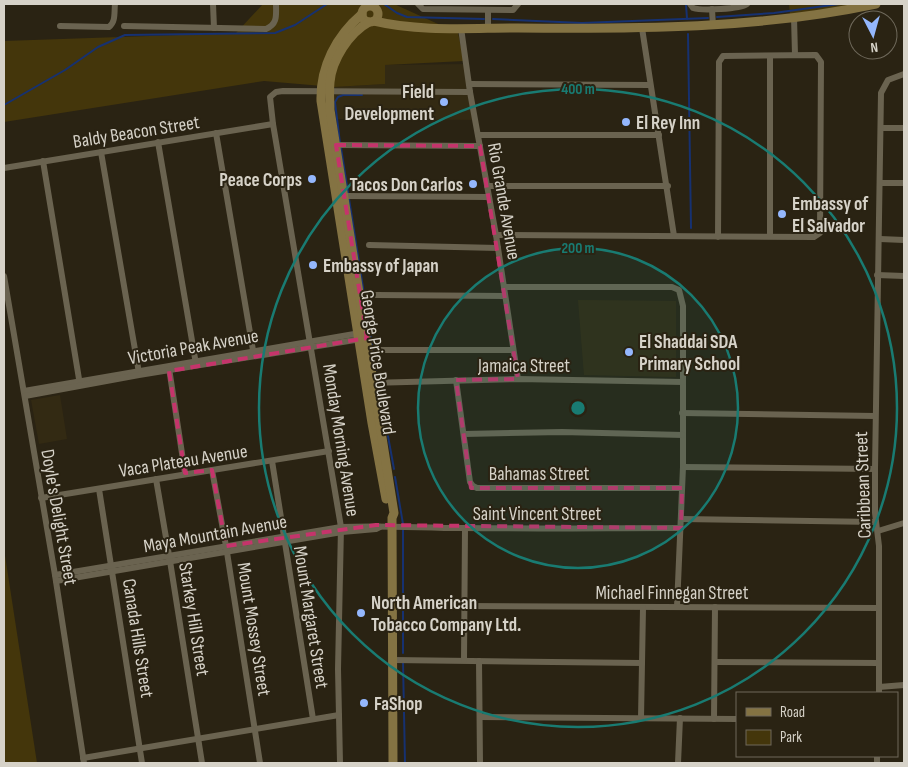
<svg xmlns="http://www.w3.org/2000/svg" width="908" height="767" font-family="'Sofia Sans Condensed',sans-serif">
<rect width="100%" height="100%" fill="#2a2313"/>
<g fill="#332a13">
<path d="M 467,64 L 475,120 L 336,119 L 334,87 L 384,84 L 385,65 Z"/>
<path d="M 578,300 L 676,301 L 676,377 L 584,375 Z"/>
<path d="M 60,395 L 67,439 L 39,444 L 31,400 Z"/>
</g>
<g fill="#44360b">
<path d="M 263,4 L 394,4 L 458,33 L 464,61 L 385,65 L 385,84 L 334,87 L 264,81 L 4,122 L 4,41 L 236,33 Z"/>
<path d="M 789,4 L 876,4 L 790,14 Z"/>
<path d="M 4,549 L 37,763 L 4,763 Z"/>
</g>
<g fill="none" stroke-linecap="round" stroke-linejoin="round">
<g stroke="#163171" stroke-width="2">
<path d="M 384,4 L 397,13 L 407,17 L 484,19"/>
<path d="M 686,4 L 687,19"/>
<path d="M 717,17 L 774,13 L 839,4"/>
<path d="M 493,19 L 582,23 L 708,18"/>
<path d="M 688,34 L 691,228"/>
<path d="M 4,105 L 65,70 L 98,47 L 125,35 L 275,33 L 295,25 L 327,4"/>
<path d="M 340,143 L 335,102 L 338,97 L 343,95 L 362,95"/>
<path d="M 341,148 L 376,370"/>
<path d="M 379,387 L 394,469"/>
<path d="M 395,477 L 403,524"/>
<path d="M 403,653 L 403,530"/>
<path d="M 403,662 L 405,763"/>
</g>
<g stroke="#6a6350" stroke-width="6">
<path d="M 213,4 L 214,28"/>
<path d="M 418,4 L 423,9 L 513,10 L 518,4"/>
<path d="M 690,4 L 693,8 C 702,11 740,9 747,4"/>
<path d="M 712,9 L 713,26"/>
<path d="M 794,17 L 795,55"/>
<path d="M 60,26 L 109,27 C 116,22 114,12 115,4"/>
<path d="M 124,26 L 266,29 C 278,24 276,15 276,4"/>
<path d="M 461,28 L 470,92 L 496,235 L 518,379"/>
<path d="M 488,28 L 488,10"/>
<path d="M 642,28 L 674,236"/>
<path d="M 770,56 L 770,236"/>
<path d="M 469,84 L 650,85"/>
<path d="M 881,128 L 904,128"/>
<path d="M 216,133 L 254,356"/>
<path d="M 478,135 L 659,135"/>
<path d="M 158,142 L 196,364"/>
<path d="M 336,145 L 480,146"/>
<path d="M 101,152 L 139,373"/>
<path d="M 43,161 L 80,385"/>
<path d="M 4,168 L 273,124"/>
<path d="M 880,183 L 904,183"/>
<path d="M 487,186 L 668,186"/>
<path d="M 346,196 L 488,197"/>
<path d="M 496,235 L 814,237 L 820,233 L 821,62 L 816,55 L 723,56 L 719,62 L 718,237"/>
<path d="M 880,239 L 904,240"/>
<path d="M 369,245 L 498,248"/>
<path d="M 877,275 L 904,276"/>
<path d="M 4,276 L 55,575 L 84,763"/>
<path d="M 504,287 L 672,287 L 679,290 L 683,306 L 683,467 L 677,607"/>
<path d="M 376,295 L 505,296"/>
<path d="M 380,350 L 513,350"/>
<path d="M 169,368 L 185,473"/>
<path d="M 456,380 L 470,482 L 473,486 L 477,488 L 682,488"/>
<path d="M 369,383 L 518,379 L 683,382"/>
<path d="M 24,391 L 360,333"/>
<path d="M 25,396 L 139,375 L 361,339"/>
<path d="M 682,413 L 875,416"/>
<path d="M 464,434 L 562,432 L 683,435"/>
<path d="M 272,461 L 313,719"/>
<path d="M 683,467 L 875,469"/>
<path d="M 212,470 L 226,546 L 260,763"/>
<path d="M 156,479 L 170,561 L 202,763"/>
<path d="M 99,489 L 142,763"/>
<path d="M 41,498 L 329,451"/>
<path d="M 682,519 L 876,522"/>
<path d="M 878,531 L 904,523"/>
<path d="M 55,575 L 341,527 C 382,525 423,528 463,528 C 536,529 609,528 681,528"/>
<path d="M 56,581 L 342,532 L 376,529 L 380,527"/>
<path d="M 464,606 L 879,608"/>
<path d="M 393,660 L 642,663"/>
<path d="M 464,660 L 465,528"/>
<path d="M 479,661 L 480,763"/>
<path d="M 715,662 L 879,663"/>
<path d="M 879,687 L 904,685"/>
<path d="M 879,693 L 879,546 L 875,513 L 875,469 L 881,93 L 888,80 L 904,74"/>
<path d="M 480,717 L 737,719"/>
<path d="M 641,718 L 643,608"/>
<path d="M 714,719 L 715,607"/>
<path d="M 83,758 L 339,715"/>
<path d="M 340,763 L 338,669 L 341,527 L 273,124 L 270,97 L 276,92 L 283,91 L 470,92"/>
<path d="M 678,763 L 680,718"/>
<path d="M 877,763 L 877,756"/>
</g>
<g stroke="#847343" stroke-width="9">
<circle cx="370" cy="14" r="8"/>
<path d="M 362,14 C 336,36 320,67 321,101 L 372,423 L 386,499"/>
<path d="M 374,21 C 420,32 470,28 518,28 C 638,29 758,29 876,4"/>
<path d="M 369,22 C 349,33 332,60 330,82 C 329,92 330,101 330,110 L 394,513 L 392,518 L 393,763"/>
</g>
</g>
<path fill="none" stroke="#c5346b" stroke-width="4" stroke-dasharray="10 6" stroke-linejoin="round" d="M 336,145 L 480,146 L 518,379 L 456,380 L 471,488 L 682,488 L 681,528 L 376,525 L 226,546 L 212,470 L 185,473 L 169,371 L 367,338 Z"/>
<circle cx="578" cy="408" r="160" fill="#197b72" fill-opacity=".12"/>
<g fill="none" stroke="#197b72" stroke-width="2.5">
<circle cx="578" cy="408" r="160"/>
<circle cx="578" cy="408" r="319"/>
</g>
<g fill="#94b7fd" stroke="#2a2313" stroke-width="2">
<circle cx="444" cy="102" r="5"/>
<circle cx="626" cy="122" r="5"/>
<circle cx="312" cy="179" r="5"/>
<circle cx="473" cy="184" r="5"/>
<circle cx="782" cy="214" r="5"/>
<circle cx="313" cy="265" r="5"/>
<circle cx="629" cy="352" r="5"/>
<circle cx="361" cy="613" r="5"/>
<circle cx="364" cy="703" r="5"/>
</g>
<g text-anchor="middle" stroke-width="4" stroke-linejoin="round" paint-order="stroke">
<g font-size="19" font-weight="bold" fill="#d6d2c8" stroke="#2a2313" text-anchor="start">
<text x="434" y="98" text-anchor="end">Field<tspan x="434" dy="22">Development</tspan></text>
<text x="636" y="129">El Rey Inn</text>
<text x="302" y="186" text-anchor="end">Peace Corps</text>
<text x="463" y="191" text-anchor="end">Tacos Don Carlos</text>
<text x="792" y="210">Embassy of<tspan x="792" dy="22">El Salvador</tspan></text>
<text x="323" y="272">Embassy of Japan</text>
<text x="639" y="348">El Shaddai SDA<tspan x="639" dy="22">Primary School</tspan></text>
<text x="371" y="609">North American<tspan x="371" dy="22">Tobacco Company Ltd.</tspan></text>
<text x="374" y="710">FaShop</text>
</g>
<g font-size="19" fill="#d6d2c8" stroke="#2a2313">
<text transform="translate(136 131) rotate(-9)" y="7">Baldy Beacon Street</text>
<text transform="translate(505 201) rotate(80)" y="7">Rio Grande Avenue</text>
<text transform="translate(193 346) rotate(-10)" y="7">Victoria Peak Avenue</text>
<text transform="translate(379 362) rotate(81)" y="7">George Price Boulevard</text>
<text x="524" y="372">Jamaica Street</text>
<text transform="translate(342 440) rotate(81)" y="7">Monday Morning Avenue</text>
<text transform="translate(183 460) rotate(-9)" y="7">Vaca Plateau Avenue</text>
<text x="539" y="480">Bahamas Street</text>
<text transform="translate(862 485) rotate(-92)" y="7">Caribbean Street</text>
<text x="537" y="520">Saint Vincent Street</text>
<text transform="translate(60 517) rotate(80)" y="7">Doyle's Delight Street</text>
<text transform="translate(215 533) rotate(-10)" y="7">Maya Mountain Avenue</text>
<text x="672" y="599">Michael Finnegan Street</text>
<text transform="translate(312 617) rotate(81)" y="7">Mount Margaret Street</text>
<text transform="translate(195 619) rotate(81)" y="7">Starkey Hill Street</text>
<text transform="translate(255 629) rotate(81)" y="7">Mount Mossey Street</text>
<text transform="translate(139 638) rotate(81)" y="7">Canada Hills Street</text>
</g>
</g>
<circle cx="578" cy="408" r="8" fill="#197b72" stroke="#2a2313" stroke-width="2.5"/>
<g font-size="15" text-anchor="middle" font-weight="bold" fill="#197b72" stroke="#2a2313" stroke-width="4" stroke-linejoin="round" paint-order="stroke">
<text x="578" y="94">400 m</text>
<text x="578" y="253">200 m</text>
</g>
<rect width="908" height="767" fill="none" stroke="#d6d2c8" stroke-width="10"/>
<rect x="736" y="692" width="162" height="65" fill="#2a2313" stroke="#6f695b"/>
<rect x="746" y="708" width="25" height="8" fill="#847343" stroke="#6f695b"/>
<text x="780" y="717" font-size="15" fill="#d6d2c8">Road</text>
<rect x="746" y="730" width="25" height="15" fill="#44360b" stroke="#6f695b"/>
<text x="780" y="742" font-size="15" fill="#d6d2c8">Park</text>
<g transform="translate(873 35) rotate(174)"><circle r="24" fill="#2a2313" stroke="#6f695b"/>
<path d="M0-4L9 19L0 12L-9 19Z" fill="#94b7fd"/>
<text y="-8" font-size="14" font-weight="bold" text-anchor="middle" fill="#d6d2c8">N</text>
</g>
</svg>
